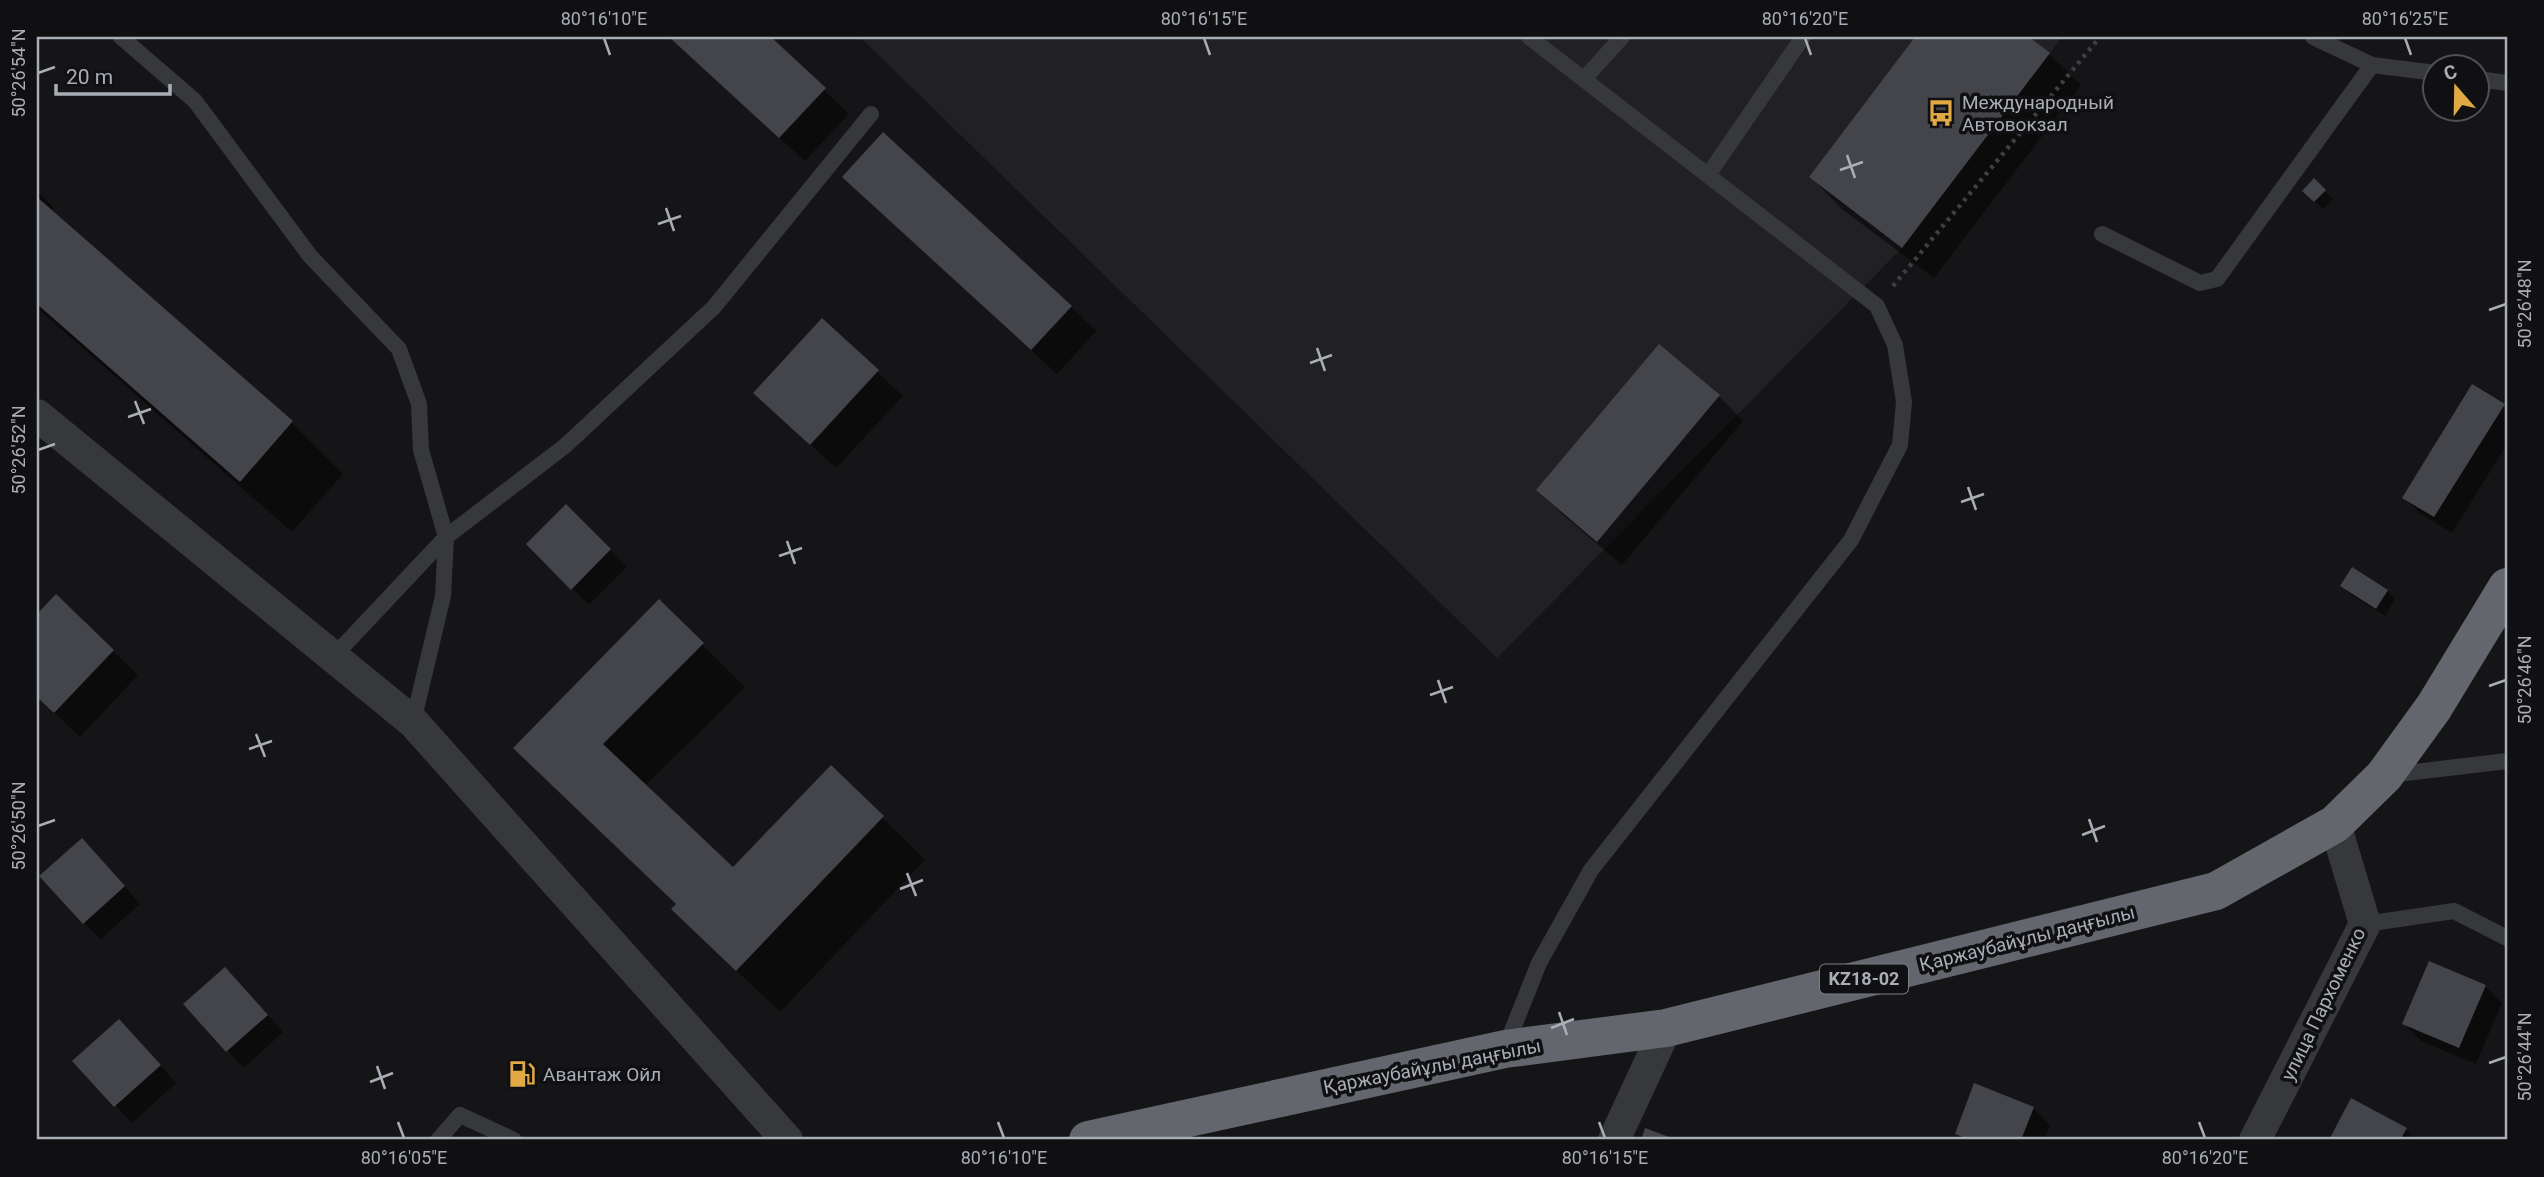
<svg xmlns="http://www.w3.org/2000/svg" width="2544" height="1177" font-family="Roboto,sans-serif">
<rect width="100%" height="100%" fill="#151517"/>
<path fill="#212124" d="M 860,37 L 2062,37 L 1902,248 L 1497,658 Z"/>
<g fill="#0007">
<path d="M 669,37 L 768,37 L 849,114 L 805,161 Z"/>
<path d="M 1918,37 L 2026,37 L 2049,54 L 2081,85 L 1934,278 L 1842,209 L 1811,177 Z"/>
<path d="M 2314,181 L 2333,199 L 2323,209 L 2304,191 Z"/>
<path d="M 37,191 L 54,208 L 51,212 L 292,423 L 343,474 L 292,532 L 37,308 Z"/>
<path d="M 869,201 L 1071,307 L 1096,331 L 1057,374 Z"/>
<path d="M 822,321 L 903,396 L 836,468 L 780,417 Z"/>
<path d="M 2473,387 L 2507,409 L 2507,444 L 2452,533 L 2421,514 L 2404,497 Z"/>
<path d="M 1719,396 L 1743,421 L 1622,565 L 1563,515 L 1538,490 Z"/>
<path d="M 566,507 L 627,567 L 589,605 L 528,544 Z"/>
<path d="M 2342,586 L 2387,591 L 2395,599 L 2385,616 L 2350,594 Z"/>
<path d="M 56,597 L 138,675 L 80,737 L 37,696 L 37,617 Z"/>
<path d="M 659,602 L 745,687 L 645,786 L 733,870 L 831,767 L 925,860 L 780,1012 L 716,951 L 677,905 L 515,748 Z"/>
<path d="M 99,857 L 140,904 L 101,939 L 84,923 Z"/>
<path d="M 242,986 L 283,1032 L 244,1068 L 185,1005 Z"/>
<path d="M 2485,986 L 2502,1003 L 2476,1064 L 2421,1041 L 2404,1024 Z"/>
<path d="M 136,1038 L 176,1083 L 132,1123 L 75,1061 Z"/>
<path d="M 2352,1101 L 2406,1130 L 2416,1140 L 2331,1140 Z"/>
<path d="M 2033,1108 L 2050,1125 L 2044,1140 L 1963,1140 L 1957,1134 Z"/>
</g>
<g fill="#44454a">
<path d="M 669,37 L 771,37 L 826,88 L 779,138 Z"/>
<path d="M 1915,37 L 2029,37 L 2050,53 L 1902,248 L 1809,177 Z"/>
<path d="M 883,132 L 1072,306 L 1031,350 L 842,177 Z"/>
<path d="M 2314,178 L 2326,190 L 2314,202 L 2302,191 Z"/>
<path d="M 37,197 L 293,421 L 240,482 L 37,304 Z"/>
<path d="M 822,318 L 879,370 L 810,445 L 753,393 Z"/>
<path d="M 1659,344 L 1720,395 L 1597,542 L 1536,490 Z"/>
<path d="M 2472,384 L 2505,404 L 2434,517 L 2402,498 Z"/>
<path d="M 566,504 L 611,549 L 571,590 L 526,544 Z"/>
<path d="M 2352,567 L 2388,590 L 2376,609 L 2340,586 Z"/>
<path d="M 56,594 L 114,650 L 54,713 L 37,697 L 37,614 Z"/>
<path d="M 659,599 L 704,643 L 603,744 L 733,867 L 831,765 L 884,816 L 736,971 L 671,909 L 676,904 L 513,748 Z"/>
<path d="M 82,838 L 125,886 L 83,924 L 39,876 Z"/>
<path d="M 2429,961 L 2486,985 L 2459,1048 L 2402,1024 Z"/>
<path d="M 225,967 L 268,1015 L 226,1052 L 183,1004 Z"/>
<path d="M 119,1019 L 161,1065 L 114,1107 L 72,1061 Z"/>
<path d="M 1974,1083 L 2034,1107 L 2021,1140 L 1970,1140 L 1955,1134 Z"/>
<path d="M 2351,1098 L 2407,1128 L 2400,1140 L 2329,1140 Z"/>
<path d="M 1645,1128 L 1677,1140 L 1641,1140 Z"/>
</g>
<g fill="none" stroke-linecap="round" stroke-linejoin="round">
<path stroke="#3d3f42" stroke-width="4.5" stroke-dasharray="3.5 5" stroke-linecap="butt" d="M 1893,286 L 2100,37"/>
<g stroke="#37383c" stroke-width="16">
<path d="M 121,37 L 195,101 L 310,256 L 399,349 L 419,404 L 421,450 L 446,537 L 443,596 L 413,722"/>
<path d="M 2313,37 L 2372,65 L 2436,73"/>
<path d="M 1584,79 L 1622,37"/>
<path d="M 2478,79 L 2507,83"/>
<path d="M 1708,175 L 1803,37"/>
<path d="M 2102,234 L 2200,283 L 2217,279 L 2372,65"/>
<path d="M 333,657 L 446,537 L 565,446 L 714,307 L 871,114"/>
<path d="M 2389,775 L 2507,761"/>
<path d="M 2365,924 L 2454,911 L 2507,938"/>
<path d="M 1506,1046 L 1539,963 L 1591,870 L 1851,540 L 1900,445 L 1904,402 L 1895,345 L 1877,306 L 1529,37"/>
<path d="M 438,1140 L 460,1115 L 514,1140"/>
</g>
<g stroke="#37383c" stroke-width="32">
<path d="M 37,415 L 413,722 L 787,1140"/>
<path d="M 1614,1140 L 1666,1028"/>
<path d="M 2255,1140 L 2365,924 L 2335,824"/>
</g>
<path stroke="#63666c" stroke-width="38" d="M 1088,1140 L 1505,1049 L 1666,1028 L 2216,891 L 2335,824 L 2384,776 L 2434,707 L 2507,587"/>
</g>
<path fill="none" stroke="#a9adb6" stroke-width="2.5" d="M 604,38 L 610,55M 1204,38 L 1210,55M 1805,38 L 1811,55M 2405,38 L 2411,55M 38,73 L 55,67M 1847,155 L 1855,178M 1840,170 L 1863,162M 666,208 L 674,231M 658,224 L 681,216M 2489,310 L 2506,304M 1317,348 L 1325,371M 1310,363 L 1332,355M 135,401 L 144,424M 128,417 L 151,409M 38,450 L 55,444M 1968,487 L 1976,510M 1961,502 L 1984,494M 787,541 L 795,564M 779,556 L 802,548M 1438,680 L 1446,703M 2489,686 L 2506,680M 1430,695 L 1453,687M 256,734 L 265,757M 249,749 L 272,741M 2089,819 L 2097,842M 38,826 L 55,820M 2082,835 L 2105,826M 907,873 L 916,896M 900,889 L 923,880M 1559,1012 L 1567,1035M 1551,1028 L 1574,1019M 2489,1063 L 2506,1057M 377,1066 L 385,1089M 370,1082 L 393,1073M 398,1122 L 404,1138M 998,1122 L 1004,1138M 1599,1122 L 1605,1138M 2199,1122 L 2205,1138"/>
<defs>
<symbol id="bus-bare" viewBox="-9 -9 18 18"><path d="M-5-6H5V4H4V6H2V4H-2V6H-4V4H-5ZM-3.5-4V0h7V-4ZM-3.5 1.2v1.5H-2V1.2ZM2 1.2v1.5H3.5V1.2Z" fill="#e0a944" stroke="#101012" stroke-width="2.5" paint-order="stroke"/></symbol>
<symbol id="fuel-bare" viewBox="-9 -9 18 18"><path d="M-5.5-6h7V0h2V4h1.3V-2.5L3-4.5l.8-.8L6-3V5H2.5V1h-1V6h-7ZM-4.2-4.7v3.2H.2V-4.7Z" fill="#e0a944" stroke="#101012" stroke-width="2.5" paint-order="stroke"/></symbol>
</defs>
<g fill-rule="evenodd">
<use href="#bus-bare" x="1922" y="94" width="38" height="38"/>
<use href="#fuel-bare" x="503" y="1055" width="38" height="38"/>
</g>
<g text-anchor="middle" stroke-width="7" stroke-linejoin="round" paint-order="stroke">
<rect fill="#101012" stroke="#7b7e85" stroke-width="2" x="1820" y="964.5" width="88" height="29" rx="5"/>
<g font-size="18" font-weight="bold" fill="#a9adb6">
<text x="1864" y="985">KZ18-02</text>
</g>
<g font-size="19" fill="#a9adb6" stroke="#101012" text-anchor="start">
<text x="1962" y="109">Международный<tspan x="1962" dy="22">Автовокзал</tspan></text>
<text x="543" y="1081">Авантаж Ойл</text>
</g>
<g font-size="19" fill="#a9adb6" stroke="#101012">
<text transform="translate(2027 938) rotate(-14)" y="7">Қаржаубайұлы даңғылы</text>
<text transform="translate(2323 1004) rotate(-64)" y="7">улица Пархоменко</text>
<text transform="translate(1432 1066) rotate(-11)" y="7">Қаржаубайұлы даңғылы</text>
</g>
</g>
<rect width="2544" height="1177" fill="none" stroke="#101012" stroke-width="77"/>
<g transform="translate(2456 88) rotate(340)"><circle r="33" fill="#101012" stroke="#4d4f54" stroke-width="2"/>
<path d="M0-5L12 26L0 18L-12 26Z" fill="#e0a944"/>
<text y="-10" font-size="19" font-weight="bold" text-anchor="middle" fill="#a9adb6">С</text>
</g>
<path d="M56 84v10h114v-10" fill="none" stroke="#a9adb6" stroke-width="3.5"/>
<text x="66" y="84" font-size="21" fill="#a9adb6" stroke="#101012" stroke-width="5" paint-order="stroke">20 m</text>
<rect x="38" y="38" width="2468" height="1100" fill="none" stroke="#a9adb6" stroke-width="2.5"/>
<g font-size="18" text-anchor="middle" fill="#a9adb6">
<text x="604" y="25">80°16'10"E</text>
<text x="1204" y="25">80°16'15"E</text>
<text x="1805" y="25">80°16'20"E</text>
<text x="2405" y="25">80°16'25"E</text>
<text transform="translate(19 73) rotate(-90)" y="6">50°26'54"N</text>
<text transform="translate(2525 304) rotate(-90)" y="6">50°26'48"N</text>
<text transform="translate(19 450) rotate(-90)" y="6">50°26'52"N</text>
<text transform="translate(2525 680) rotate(-90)" y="6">50°26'46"N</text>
<text transform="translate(19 826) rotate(-90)" y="6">50°26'50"N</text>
<text transform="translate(2525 1057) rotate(-90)" y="6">50°26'44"N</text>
<text x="404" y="1164">80°16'05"E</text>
<text x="1004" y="1164">80°16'10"E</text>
<text x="1605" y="1164">80°16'15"E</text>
<text x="2205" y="1164">80°16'20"E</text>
</g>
</svg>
